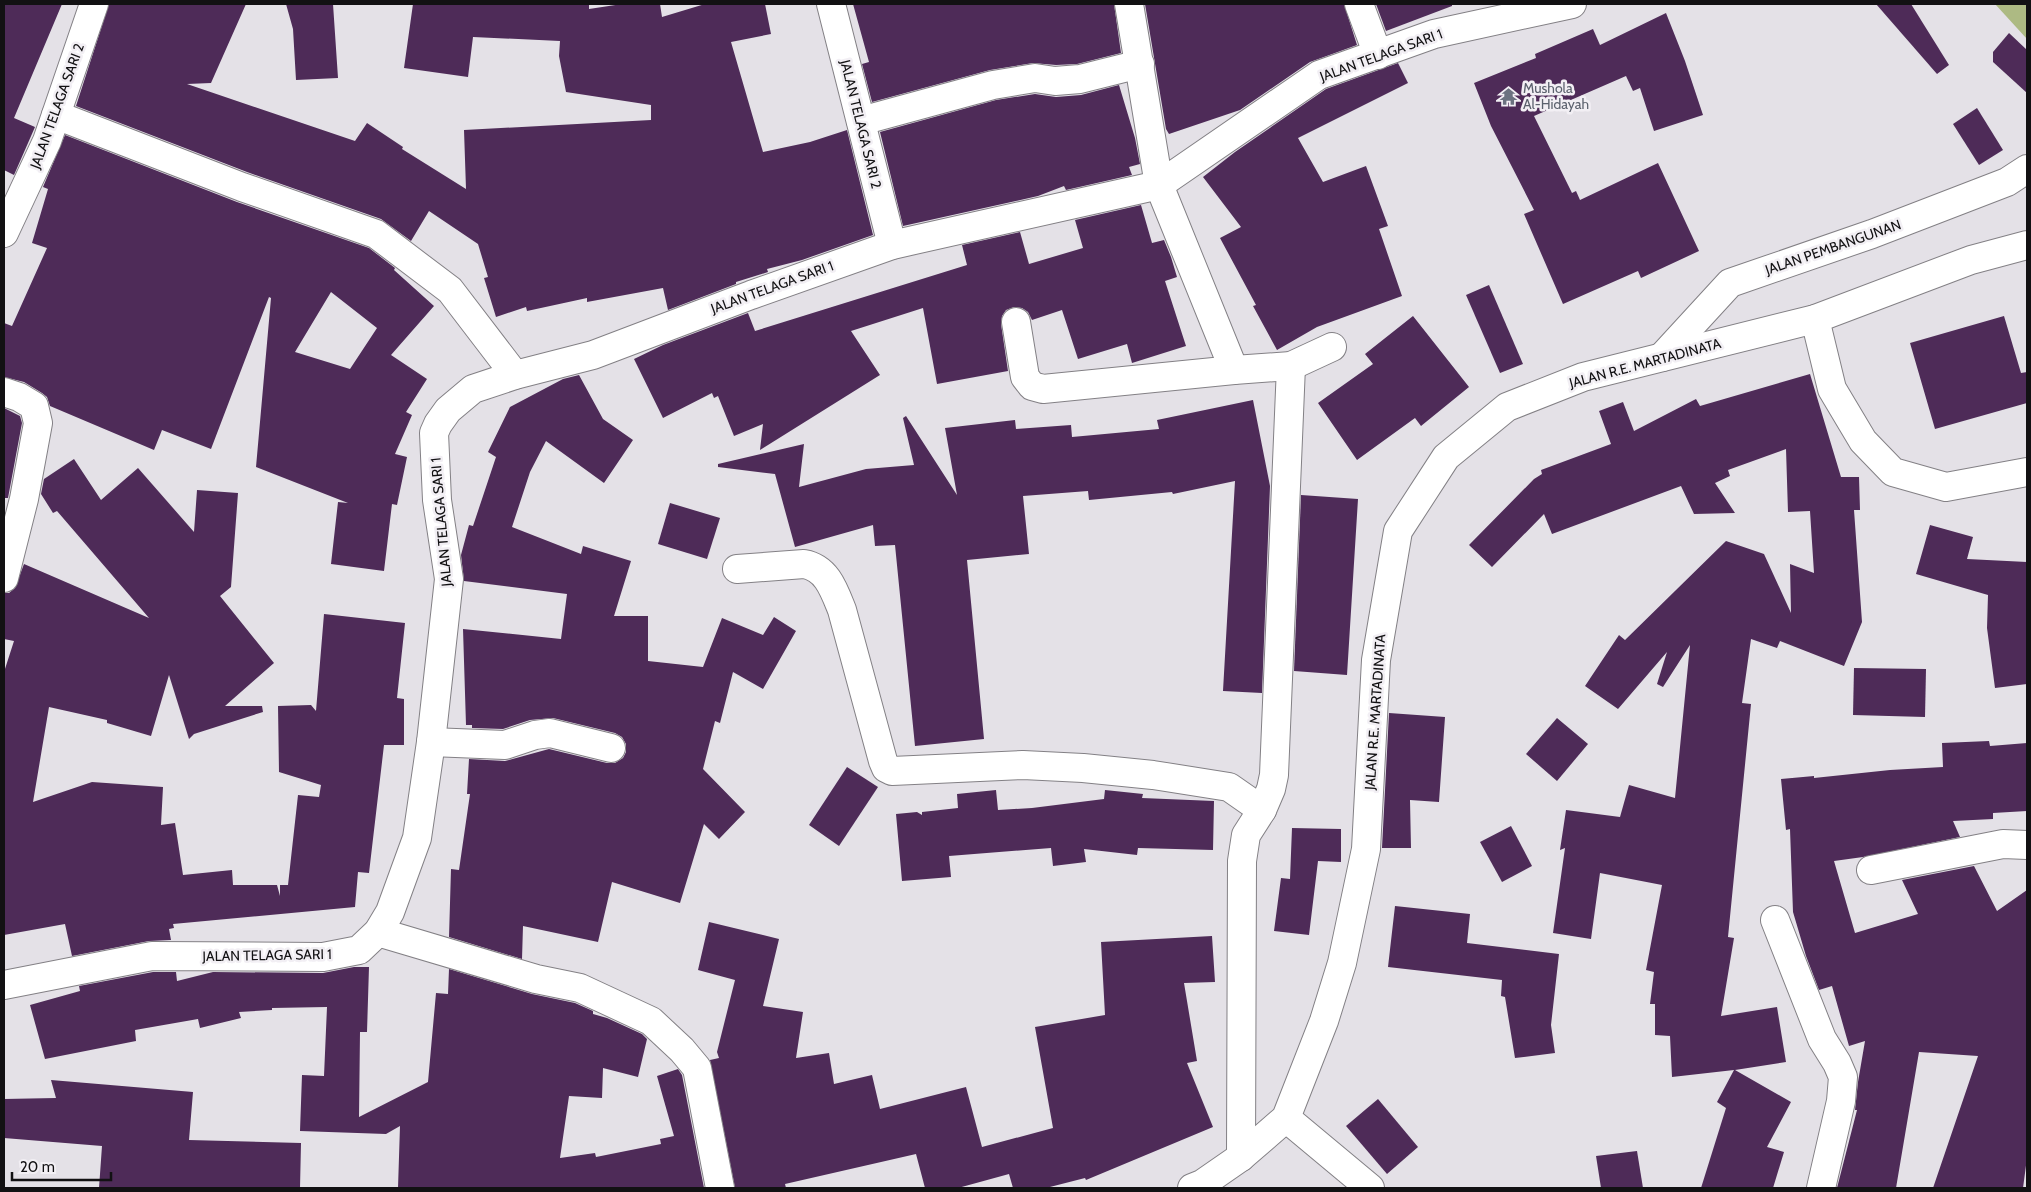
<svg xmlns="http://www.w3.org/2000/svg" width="2031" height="1192" font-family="Cabin,sans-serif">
<rect width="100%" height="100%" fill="#e4e1e7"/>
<path fill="#adba83" d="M 1995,4 L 2027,4 L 2027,39 Z"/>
<g fill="#4e2b58" fill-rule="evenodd">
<path d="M 4,4 L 62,4 L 14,118 L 35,127 L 14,175 L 4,170 Z"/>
<path d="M 109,4 L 246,4 L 211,83 L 187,84 L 355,141 L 367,123 L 403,147 L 402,149 L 466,189 L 464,130 L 651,120 L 651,105 L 566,92 L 559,56 L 560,41 L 473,37 L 468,77 L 404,68 L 413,4 L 589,4 L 589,9 L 622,4 L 660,4 L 662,17 L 705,4 L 765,4 L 771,34 L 731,42 L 763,152 L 810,142 L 847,130 L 873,235 L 802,260 L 767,269 L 768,272 L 736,282 L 736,284 L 668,310 L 663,288 L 587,302 L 587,298 L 527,311 L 526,307 L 496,317 L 484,278 L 488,277 L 478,244 L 429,211 L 411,241 L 381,219 L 247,172 L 76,106 Z"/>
<path d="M 286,4 L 333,4 L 338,78 L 296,80 L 293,29 Z"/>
<path d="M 853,4 L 1114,4 L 1121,53 L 1077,64 L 1056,65 L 1033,63 L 990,70 L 872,102 L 862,64 L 869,62 Z"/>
<path d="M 1145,4 L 1344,4 L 1357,45 L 1310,62 L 1240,110 L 1169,134 L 1166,129 Z"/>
<path d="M 1376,4 L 1452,4 L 1452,6 L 1386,31 Z"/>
<path d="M 1876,4 L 1911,4 L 1949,65 L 1937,74 Z"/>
<path d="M 1666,13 L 1685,61 L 1703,115 L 1654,131 L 1640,88 L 1633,91 L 1626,76 L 1534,116 L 1572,193 L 1576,191 L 1580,200 L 1658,163 L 1699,251 L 1641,278 L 1638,271 L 1563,304 L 1524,214 L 1534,210 L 1491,126 L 1474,83 L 1536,58 L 1535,54 L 1593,29 L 1600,45 Z"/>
<path d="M 2009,33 L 2027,50 L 2027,93 L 1993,62 L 1993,52 Z"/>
<path d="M 1398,63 L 1408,83 L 1298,138 L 1323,182 L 1366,166 L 1388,226 L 1379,229 L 1402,296 L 1317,327 L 1277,350 L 1253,306 L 1256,305 L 1220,238 L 1241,227 L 1203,177 L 1235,152 L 1326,89 Z"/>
<path d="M 1119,85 L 1135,138 L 1140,164 L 1129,167 L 1132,175 L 1066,190 L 1064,186 L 1038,196 L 903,226 L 880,132 L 996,100 L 1035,94 L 1056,97 L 1081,95 Z"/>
<path d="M 1977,108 L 2003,150 L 1979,165 L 1953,124 Z"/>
<path d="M 65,135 L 237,202 L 369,248 L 395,268 L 394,270 L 434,306 L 391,355 L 427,379 L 406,412 L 412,415 L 395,454 L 407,457 L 397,505 L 392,504 L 384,571 L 331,564 L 338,502 L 348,503 L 256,467 L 271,298 L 269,297 L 211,449 L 162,430 L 154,450 L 50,406 L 47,397 L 42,393 L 24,382 L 4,377 L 4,323 L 12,326 L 47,248 L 32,243 L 48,189 L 43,187 ZM 331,292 L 377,328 L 350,369 L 295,352 Z"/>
<path d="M 1141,205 L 1152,243 L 1164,240 L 1171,257 L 1177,277 L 1165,281 L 1186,346 L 1132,363 L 1127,344 L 1078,359 L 1062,310 L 1032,320 L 1028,312 L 1022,308 L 1014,307 L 1006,310 L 1002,316 L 1001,324 L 1008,371 L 937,384 L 923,308 L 851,331 L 880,375 L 760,450 L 763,424 L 734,436 L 718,396 L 714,398 L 712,393 L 663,418 L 634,359 L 663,345 L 748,313 L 755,331 L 967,265 L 962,245 L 1020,232 L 1029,264 L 1083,248 L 1075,220 Z"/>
<path d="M 1489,285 L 1523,364 L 1500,373 L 1466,295 Z"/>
<path d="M 1413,316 L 1469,387 L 1421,426 L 1415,418 L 1357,460 L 1318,403 L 1373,364 L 1365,354 Z"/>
<path d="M 2004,316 L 2021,373 L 2027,372 L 2027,403 L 1935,429 L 1910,343 Z"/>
<path d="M 1810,374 L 1841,477 L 1859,477 L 1860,510 L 1854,510 L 1862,622 L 1844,666 L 1780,641 L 1777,648 L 1751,639 L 1742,703 L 1751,704 L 1728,937 L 1734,938 L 1721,1016 L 1777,1007 L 1786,1062 L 1735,1070 L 1791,1102 L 1767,1147 L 1784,1152 L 1773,1188 L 1701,1188 L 1726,1108 L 1717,1102 L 1734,1070 L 1672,1077 L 1670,1036 L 1655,1035 L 1655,1004 L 1650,1004 L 1654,972 L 1646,970 L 1662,885 L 1600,873 L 1591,939 L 1553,933 L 1565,848 L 1560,850 L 1566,810 L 1620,817 L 1629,785 L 1675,798 L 1690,645 L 1663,687 L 1657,684 L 1667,652 L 1618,709 L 1585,686 L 1619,635 L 1625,640 L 1726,541 L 1764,554 L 1791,613 L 1790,564 L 1814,573 L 1810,511 L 1788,512 L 1786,449 L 1728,470 L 1730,476 L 1715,483 L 1735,513 L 1694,514 L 1681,486 L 1552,534 L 1544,514 L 1492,567 L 1469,545 L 1534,479 L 1542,474 L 1541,470 L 1611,444 L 1599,411 L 1623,402 L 1634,431 L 1696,399 L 1700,406 Z"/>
<path d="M 579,375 L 603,419 L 633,440 L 604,483 L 546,441 L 530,472 L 512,527 L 581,554 L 583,546 L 631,561 L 614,616 L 648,616 L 648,661 L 703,667 L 722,618 L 763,635 L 774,617 L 796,631 L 763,689 L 733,672 L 720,723 L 715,721 L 703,769 L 745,812 L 719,839 L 704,824 L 680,903 L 612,882 L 598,942 L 523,926 L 522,959 L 449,937 L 451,869 L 459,870 L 470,794 L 467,794 L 469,759 L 505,761 L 549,749 L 607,763 L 615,763 L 623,758 L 626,752 L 626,744 L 622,737 L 615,733 L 553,718 L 530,720 L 503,729 L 472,728 L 472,725 L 466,725 L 463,629 L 561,639 L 567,594 L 464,581 L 461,555 L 469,525 L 473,526 L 496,457 L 488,452 L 510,407 L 563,379 Z"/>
<path d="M 1253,400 L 1270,486 L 1262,693 L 1223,691 L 1235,481 L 1173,494 L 1172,492 L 1089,500 L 1088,491 L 1023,496 L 1029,554 L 967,560 L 984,739 L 915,746 L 895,545 L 875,546 L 873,525 L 795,547 L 775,474 L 718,467 L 718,464 L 804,444 L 799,487 L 866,469 L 914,465 L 903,418 L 906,416 L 957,495 L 945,428 L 1015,420 L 1016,429 L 1071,425 L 1072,437 L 1159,429 L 1157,420 Z"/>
<path d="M 4,408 L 20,416 L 22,423 L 8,498 L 4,498 Z"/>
<path d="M 74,459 L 101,500 L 138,468 L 194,532 L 197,490 L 238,493 L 231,587 L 220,596 L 274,663 L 225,706 L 262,706 L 263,712 L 194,734 L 189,739 L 169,675 L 151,736 L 107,723 L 107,720 L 49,707 L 33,802 L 92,782 L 163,787 L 161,825 L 175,823 L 183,875 L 232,870 L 233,885 L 277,885 L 280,896 L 280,885 L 288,885 L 298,795 L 319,797 L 321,785 L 279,772 L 278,706 L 311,705 L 316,711 L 324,614 L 405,623 L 397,698 L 404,699 L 404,745 L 384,745 L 369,873 L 358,872 L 355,907 L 173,924 L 174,928 L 169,929 L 171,940 L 149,941 L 72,956 L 65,924 L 4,935 L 4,672 L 14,641 L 4,639 L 4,593 L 9,593 L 15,588 L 24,564 L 149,618 L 57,511 L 53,513 L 41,494 L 44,479 Z"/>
<path d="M 1301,495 L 1358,499 L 1347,675 L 1294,671 Z"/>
<path d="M 670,503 L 720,518 L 707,559 L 658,544 Z"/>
<path d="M 1930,525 L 1973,537 L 1967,559 L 2027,562 L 2027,684 L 1995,688 L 1987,628 L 1988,595 L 1916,574 Z"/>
<path d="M 1854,668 L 1926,669 L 1925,717 L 1853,715 Z"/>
<path d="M 1389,713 L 1445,717 L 1439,802 L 1410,800 L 1411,848 L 1382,848 Z"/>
<path d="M 1557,718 L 1588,744 L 1557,781 L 1526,754 Z"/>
<path d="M 1989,741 L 1990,746 L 2027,743 L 2027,811 L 1993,813 L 1993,819 L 1953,821 L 1960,837 L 1863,857 L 1834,861 L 1855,933 L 1918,914 L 1902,880 L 1974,866 L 1997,911 L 2027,890 L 2027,1158 L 2023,1188 L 1933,1188 L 1978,1056 L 1919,1052 L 1896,1188 L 1837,1188 L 1857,1110 L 1855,1110 L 1858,1082 L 1865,1041 L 1849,1046 L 1832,986 L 1819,990 L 1806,956 L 1793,912 L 1790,829 L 1786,830 L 1781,779 L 1814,776 L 1814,778 L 1890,770 L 1943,767 L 1942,743 Z"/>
<path d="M 847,767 L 878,787 L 839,846 L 809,825 Z"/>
<path d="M 996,790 L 998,810 L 1032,808 L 1104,799 L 1105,790 L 1143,794 L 1142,798 L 1214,801 L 1213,850 L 1138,848 L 1137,855 L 1084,849 L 1086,862 L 1053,866 L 1051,848 L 949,856 L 951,877 L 902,881 L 896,814 L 917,812 L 922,815 L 922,812 L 958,808 L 957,794 Z"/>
<path d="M 1511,826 L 1532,866 L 1502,882 L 1480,842 Z"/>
<path d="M 1292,828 L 1341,829 L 1341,862 L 1318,861 L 1309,935 L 1274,931 L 1281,878 L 1290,879 Z"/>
<path d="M 1395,906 L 1470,914 L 1467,943 L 1559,954 L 1551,1025 L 1555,1053 L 1515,1058 L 1505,997 L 1501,996 L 1502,980 L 1388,967 Z"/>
<path d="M 709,922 L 779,939 L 763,1006 L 803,1012 L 796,1058 L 829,1053 L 834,1084 L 872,1075 L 880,1109 L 966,1087 L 982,1147 L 1053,1128 L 1035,1027 L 1105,1015 L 1101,942 L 1212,936 L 1215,982 L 1184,983 L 1197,1061 L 1187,1063 L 1213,1127 L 1086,1180 L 1085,1178 L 1046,1188 L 1013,1188 L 1009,1174 L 958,1188 L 925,1188 L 916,1154 L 785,1184 L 786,1188 L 735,1188 L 710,1060 L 719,1058 L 717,1052 L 735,980 L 698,970 Z"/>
<path d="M 354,967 L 369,967 L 367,1032 L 360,1032 L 359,1117 L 428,1082 L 436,993 L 448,994 L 449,969 L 532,994 L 575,1003 L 593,1011 L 593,1014 L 607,1018 L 642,1034 L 647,1039 L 638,1077 L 603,1068 L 602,1098 L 569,1096 L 560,1158 L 595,1153 L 596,1157 L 661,1144 L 660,1139 L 674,1136 L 657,1076 L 678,1069 L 682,1075 L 704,1188 L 398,1188 L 400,1126 L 386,1134 L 300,1131 L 302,1075 L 324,1076 L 327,1007 L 272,1008 L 272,1010 L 239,1012 L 241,1018 L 200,1028 L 198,1019 L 135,1030 L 136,1041 L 45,1059 L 30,1005 L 80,991 L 79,986 L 153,972 L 176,972 L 177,981 L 213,972 L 323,973 Z"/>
<path d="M 51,1080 L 193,1092 L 189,1140 L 301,1143 L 300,1188 L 99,1188 L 102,1146 L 4,1138 L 4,1099 L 56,1098 Z"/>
<path d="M 1378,1099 L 1418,1147 L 1387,1174 L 1346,1126 Z"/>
<path d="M 1637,1151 L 1643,1188 L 1601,1188 L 1596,1156 Z"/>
</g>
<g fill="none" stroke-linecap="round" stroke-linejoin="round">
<defs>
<g id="minor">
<path d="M 831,4 L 892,245"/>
<path d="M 1359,4 L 1378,55"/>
<path d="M 56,115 L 242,187 L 376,234 L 450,290 L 515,375"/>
<path d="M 861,121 L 993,85 L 1035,78 L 1055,81 L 1080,79 L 1140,64"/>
<path d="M 4,233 L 47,141 L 94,4"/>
<path d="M 1815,319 L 1832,389 L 1863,441 L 1893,472 L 1946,487 L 2027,472"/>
<path d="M 1016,322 L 1025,377 L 1032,386 L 1043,389 L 1234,370 L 1159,185 L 1129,4"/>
<path d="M 1662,357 L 1730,283 L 1872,234 L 2007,182 L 2027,169"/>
<path d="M 1234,370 L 1291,366 L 1332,347"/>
<path d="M 4,392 L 19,397 L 34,406 L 38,423 L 24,499 L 4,578"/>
<path d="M 737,569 L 804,564 C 827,568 834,590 842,610 L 883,761 L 886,768 L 892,771 L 1023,765 L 1083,768 L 1153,775 L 1229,787 L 1262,810"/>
<path d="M 431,742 L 505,745 L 535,735 L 550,733 L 611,748"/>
<path d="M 1871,870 L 2003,844 L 2027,845"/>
<path d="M 1775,920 L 1822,1039 L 1837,1063 L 1843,1077 L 1841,1101 L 1821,1188"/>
<path d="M 378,932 L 536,979 L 580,988 L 651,1021 L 682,1050 L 697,1068 L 720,1188"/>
<path d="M 4,985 L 152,956 L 323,957 L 359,950 L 378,932 L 390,912 L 417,838 L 431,742 L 449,579 L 437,500 L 434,433 L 438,424 L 448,410 L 473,389 L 515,375 L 593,355 L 751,295 L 892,245 L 1159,185 L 1319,75 L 1434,34 L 1572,4"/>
<path d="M 1286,1118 L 1370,1188"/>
<path d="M 1241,1157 L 1242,861 L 1246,835 L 1262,810 L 1271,789 L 1274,775 L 1291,366"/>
</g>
<path id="tertiary" d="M 1192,1188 L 1202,1184 L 1241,1157 L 1286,1118 L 1324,1021 L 1342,963 L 1366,849 L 1376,660 L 1398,531 L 1446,457 L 1507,407 L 1583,377 L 1815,319 L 1971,260 L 2027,245"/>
</defs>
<use href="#minor" stroke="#838085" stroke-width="30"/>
<use href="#tertiary" stroke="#838085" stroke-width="30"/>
<use href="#minor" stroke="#fff" stroke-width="28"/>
<use href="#tertiary" stroke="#fff" stroke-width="28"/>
</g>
<defs>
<symbol id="temple-bare" viewBox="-9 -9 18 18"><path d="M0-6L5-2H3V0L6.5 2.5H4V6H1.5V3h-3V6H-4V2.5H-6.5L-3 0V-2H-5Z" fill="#6b7280" stroke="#f2eff4" stroke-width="2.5" paint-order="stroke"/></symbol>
</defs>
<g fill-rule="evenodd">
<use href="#temple-bare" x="1496" y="84" width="25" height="25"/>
</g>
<g text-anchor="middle" stroke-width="5" stroke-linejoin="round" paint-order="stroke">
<g font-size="14" fill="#121113" stroke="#f2eff4">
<text transform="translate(1381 55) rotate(-20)" y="5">JALAN TELAGA SARI 1</text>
<text transform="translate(57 106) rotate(-70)" y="5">JALAN TELAGA SARI 2</text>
<text transform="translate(861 124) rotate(76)" y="5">JALAN TELAGA SARI 2</text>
<text transform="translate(1833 247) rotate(-19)" y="5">JALAN PEMBANGUNAN</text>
<text transform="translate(772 287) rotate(-20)" y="5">JALAN TELAGA SARI 1</text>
<text transform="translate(1645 363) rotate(-15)" y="5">JALAN R.E. MARTADINATA</text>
<text transform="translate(441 522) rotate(-95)" y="5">JALAN TELAGA SARI 1</text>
<text transform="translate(1375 712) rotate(-86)" y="5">JALAN R.E. MARTADINATA</text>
<text transform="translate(267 955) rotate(-1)" y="5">JALAN TELAGA SARI 1</text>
</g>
<g font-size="14" fill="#5b616d" stroke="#f2eff4" text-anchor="start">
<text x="1523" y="93">Mushola<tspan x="1523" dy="16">Al-Hidayah</tspan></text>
</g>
</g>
<rect width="2031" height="1192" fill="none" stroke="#121113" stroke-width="10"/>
<path d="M12 1172v8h99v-8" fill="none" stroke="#121113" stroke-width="2.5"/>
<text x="20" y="1172" font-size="15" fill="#121113" stroke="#f2eff4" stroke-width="4" paint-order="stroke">20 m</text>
</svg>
